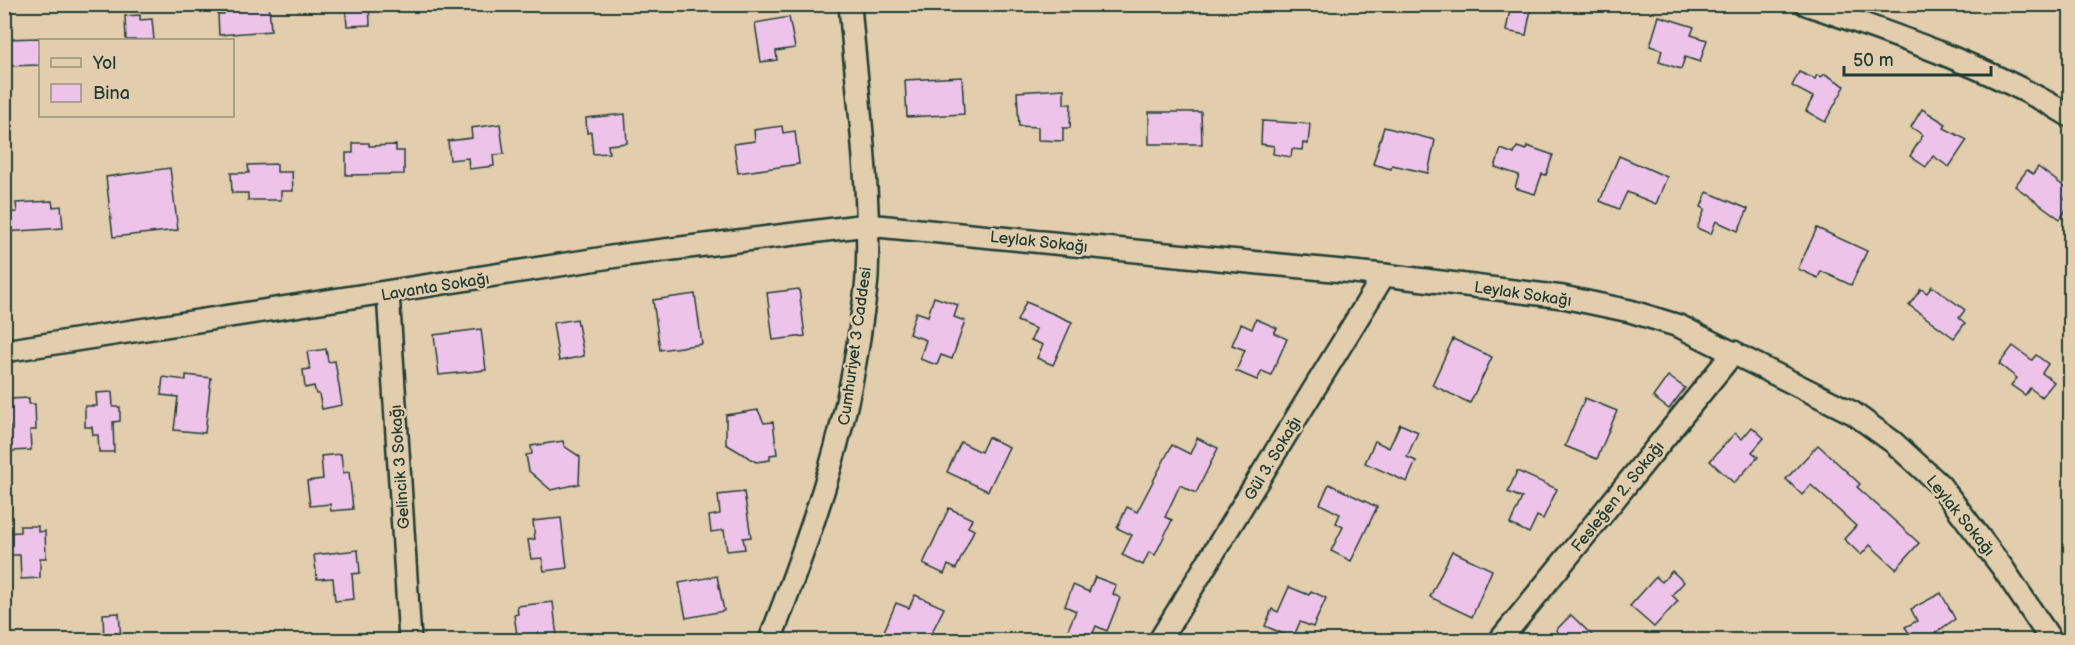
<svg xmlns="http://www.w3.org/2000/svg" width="2075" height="645" font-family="'Balsamiq Sans',sans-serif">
<rect width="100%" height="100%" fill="#e2cdac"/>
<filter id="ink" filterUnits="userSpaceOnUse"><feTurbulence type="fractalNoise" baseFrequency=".0167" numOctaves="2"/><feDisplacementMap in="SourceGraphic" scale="12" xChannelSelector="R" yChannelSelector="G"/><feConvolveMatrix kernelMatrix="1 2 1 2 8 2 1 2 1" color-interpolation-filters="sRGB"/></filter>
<g filter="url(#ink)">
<g fill="#eec3ea" stroke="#1f3d34" stroke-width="1.5">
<path d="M 224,4 L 269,4 L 271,31 L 219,35 L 218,14 L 224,14 Z"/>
<path d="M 345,4 L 369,4 L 370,25 L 347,26 Z"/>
<path d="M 1511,4 L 1532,4 L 1526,35 L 1506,31 Z"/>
<path d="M 140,15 L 140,20 L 152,19 L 154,40 L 126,40 L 125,16 Z"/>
<path d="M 1659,16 L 1694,27 L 1691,35 L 1707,40 L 1700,62 L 1685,57 L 1681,69 L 1659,62 L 1662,50 L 1650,46 Z"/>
<path d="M 789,17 L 795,48 L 776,51 L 777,60 L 761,62 L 755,23 Z"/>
<path d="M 40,38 L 40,65 L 4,66 L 4,39 Z"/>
<path d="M 1799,72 L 1815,79 L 1817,75 L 1821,77 L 1825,74 L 1845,86 L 1825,122 L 1806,111 L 1813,97 L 1792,86 Z"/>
<path d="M 962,77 L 964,114 L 907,117 L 905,80 Z"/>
<path d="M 1064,89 L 1064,104 L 1071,104 L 1070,128 L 1063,128 L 1063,141 L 1038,140 L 1038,127 L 1019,126 L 1017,92 Z"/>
<path d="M 1922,109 L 1946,124 L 1944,128 L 1967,140 L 1949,167 L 1933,156 L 1926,167 L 1910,156 L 1923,135 L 1911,127 Z"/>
<path d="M 1149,112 L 1201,112 L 1202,144 L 1149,144 Z"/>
<path d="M 625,114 L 627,143 L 608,145 L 609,153 L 593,154 L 591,132 L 587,133 L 586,118 Z"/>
<path d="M 1262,121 L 1310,124 L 1308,144 L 1303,143 L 1302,150 L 1292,149 L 1291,157 L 1273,154 L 1274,146 L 1261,144 Z"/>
<path d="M 500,124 L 504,154 L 493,155 L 494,166 L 469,169 L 468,158 L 450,160 L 448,141 L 472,138 L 471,128 Z"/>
<path d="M 782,126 L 783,133 L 795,131 L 799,164 L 738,173 L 734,144 L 755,141 L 754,130 Z"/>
<path d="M 1384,127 L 1435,140 L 1428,173 L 1392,165 L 1391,169 L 1373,164 Z"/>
<path d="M 353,143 L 369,143 L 369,146 L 396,145 L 396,151 L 404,151 L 404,174 L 346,175 L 346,153 L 353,153 Z"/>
<path d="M 1527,146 L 1553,155 L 1546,175 L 1542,174 L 1535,194 L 1515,188 L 1519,175 L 1495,167 L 1501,149 L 1514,154 L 1517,147 L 1526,150 Z"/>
<path d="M 1619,156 L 1667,177 L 1656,204 L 1627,192 L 1619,209 L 1600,201 Z"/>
<path d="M 277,164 L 277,172 L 292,172 L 293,191 L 281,191 L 281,200 L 248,200 L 248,193 L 232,193 L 231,173 L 249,173 L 248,165 Z"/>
<path d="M 2038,167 L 2070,191 L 2065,199 L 2070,204 L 2060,219 L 2015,186 L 2027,170 L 2033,174 Z"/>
<path d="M 170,168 L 178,230 L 113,237 L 106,177 Z"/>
<path d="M 1707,192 L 1748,209 L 1738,231 L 1716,221 L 1711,234 L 1697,228 L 1705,209 L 1701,207 Z"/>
<path d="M 52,201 L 53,207 L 61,206 L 63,228 L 4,232 L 4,213 L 17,212 L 16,203 Z"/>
<path d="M 1817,228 L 1867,251 L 1851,285 L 1821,271 L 1818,278 L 1798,269 Z"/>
<path d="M 1932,286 L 1965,310 L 1959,318 L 1965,323 L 1954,338 L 1909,305 L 1921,289 L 1927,293 Z"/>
<path d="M 799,289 L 805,336 L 773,340 L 767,293 Z"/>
<path d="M 695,294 L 702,344 L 660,350 L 653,300 Z"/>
<path d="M 934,297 L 958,305 L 954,317 L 965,321 L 952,359 L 941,355 L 937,365 L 920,359 L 926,340 L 909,334 L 916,312 L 928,316 Z"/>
<path d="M 1026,302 L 1072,322 L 1053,365 L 1037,358 L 1043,345 L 1031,340 L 1036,329 L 1017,321 Z"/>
<path d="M 577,319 L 584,356 L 559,361 L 553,323 Z"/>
<path d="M 1256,319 L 1277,328 L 1274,333 L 1287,339 L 1271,375 L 1262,371 L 1257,380 L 1236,371 L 1245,350 L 1232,345 L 1241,324 L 1252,329 Z"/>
<path d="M 481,329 L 486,370 L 439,375 L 434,335 Z"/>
<path d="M 1453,339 L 1492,357 L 1470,403 L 1432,385 Z"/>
<path d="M 2013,346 L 2032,360 L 2036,355 L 2048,364 L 2042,373 L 2054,382 L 2042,397 L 2030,388 L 2025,395 L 2011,385 L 2017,378 L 1999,364 Z"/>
<path d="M 326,349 L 328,362 L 335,361 L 342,405 L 322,409 L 319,394 L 316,394 L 314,386 L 305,388 L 303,370 L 310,369 L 307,352 Z"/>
<path d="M 186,375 L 211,378 L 205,433 L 174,430 L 178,397 L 161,395 L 163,377 L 186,380 Z"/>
<path d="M 1668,376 L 1685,388 L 1669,409 L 1653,397 Z"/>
<path d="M 112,392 L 113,407 L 120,407 L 120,421 L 113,422 L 114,452 L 99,452 L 98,435 L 93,435 L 92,427 L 85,427 L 85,406 L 97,406 L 96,393 Z"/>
<path d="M 29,398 L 29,404 L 35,404 L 36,430 L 30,430 L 31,450 L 11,451 L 10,427 L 4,427 L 4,405 L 10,404 L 10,399 Z"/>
<path d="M 1585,398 L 1617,411 L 1597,459 L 1565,446 Z"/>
<path d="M 758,410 L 764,423 L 773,422 L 777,454 L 770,455 L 770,460 L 756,462 L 726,444 L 726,415 Z"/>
<path d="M 1400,424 L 1418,432 L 1407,457 L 1416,461 L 1407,482 L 1365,463 L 1375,441 L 1389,448 Z"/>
<path d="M 1752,427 L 1764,438 L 1752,452 L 1758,457 L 1734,483 L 1710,461 L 1735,433 L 1742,439 Z"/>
<path d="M 988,437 L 1009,447 L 988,491 L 947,472 L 961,442 L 981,452 Z"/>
<path d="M 1197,438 L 1218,448 L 1196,493 L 1180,485 L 1165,517 L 1172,520 L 1155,555 L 1149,552 L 1143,565 L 1122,555 L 1132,535 L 1117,528 L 1127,507 L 1137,512 L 1172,445 L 1190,454 Z"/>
<path d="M 563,441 L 564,446 L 580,457 L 579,484 L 551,490 L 529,471 L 526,455 L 532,454 L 531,446 Z"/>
<path d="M 1818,445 L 1860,484 L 1857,487 L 1919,543 L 1896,569 L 1870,545 L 1861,555 L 1844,539 L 1856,526 L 1811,485 L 1802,495 L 1786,479 Z"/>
<path d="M 341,454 L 343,473 L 349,472 L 353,509 L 331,511 L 330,504 L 310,506 L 307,481 L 323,479 L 321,456 Z"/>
<path d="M 1517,471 L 1557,489 L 1543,519 L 1537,516 L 1529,533 L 1510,524 L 1522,498 L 1508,492 Z"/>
<path d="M 1329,484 L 1377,507 L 1351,561 L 1331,551 L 1343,527 L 1336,523 L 1340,514 L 1320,504 Z"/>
<path d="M 744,492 L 751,537 L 743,538 L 745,549 L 727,551 L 724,530 L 711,532 L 709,516 L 720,514 L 718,495 Z"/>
<path d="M 949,508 L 972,519 L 968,527 L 974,530 L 956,569 L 948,565 L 944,574 L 923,564 Z"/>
<path d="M 561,518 L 567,568 L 544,571 L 542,558 L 531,559 L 528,540 L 535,539 L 533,521 Z"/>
<path d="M 20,526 L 38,526 L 38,532 L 45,531 L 46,558 L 40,558 L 40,578 L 21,579 L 20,555 L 4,555 L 4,533 L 20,532 Z"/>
<path d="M 358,550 L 360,573 L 352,574 L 354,599 L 335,601 L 333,578 L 317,579 L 314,555 Z"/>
<path d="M 1452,551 L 1492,570 L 1472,617 L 1430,597 Z"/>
<path d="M 1672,571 L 1684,582 L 1672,595 L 1678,601 L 1654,627 L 1630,606 L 1656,577 L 1662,582 Z"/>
<path d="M 717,576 L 724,611 L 686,618 L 679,583 Z"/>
<path d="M 1095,577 L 1116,585 L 1113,594 L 1120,598 L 1107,631 L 1096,626 L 1090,640 L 1082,640 L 1066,634 L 1076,611 L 1065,606 L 1073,585 L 1089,592 Z"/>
<path d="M 1289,587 L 1309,595 L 1311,591 L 1326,598 L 1313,627 L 1300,622 L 1293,638 L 1265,626 L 1272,609 L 1278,612 Z"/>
<path d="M 1941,593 L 1955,619 L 1925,640 L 1914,640 L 1905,627 L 1917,621 L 1911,609 Z"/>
<path d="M 915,595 L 944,608 L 928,640 L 892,640 L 882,636 L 896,603 L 909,608 Z"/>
<path d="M 553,602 L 557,637 L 544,640 L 521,640 L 520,634 L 517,634 L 514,615 L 518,614 L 517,606 Z"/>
<path d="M 119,613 L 121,640 L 104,640 L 103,614 Z"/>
<path d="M 1571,615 L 1597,640 L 1566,640 L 1556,630 Z"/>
</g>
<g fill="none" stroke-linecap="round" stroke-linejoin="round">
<defs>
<g id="minor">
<path d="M 1806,4 C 1892,34 1993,68 2070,116"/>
<path d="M 388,293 L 410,640"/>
<path d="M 4,351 L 624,255 L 867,225 L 1384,275 L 1563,297 L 1630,311 L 1679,326 L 1853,413 L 1893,442 L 1940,485 L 2002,567 L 2051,640"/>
<path d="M 770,640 C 809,539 845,439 860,331 C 862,313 866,295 867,277 C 871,187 857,94 850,4"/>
<path d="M 1160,640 L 1384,275"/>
<path d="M 1500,640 L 1734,352"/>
</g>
</defs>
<use href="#minor" stroke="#1f3d34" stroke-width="26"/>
<use href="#minor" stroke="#e2cdac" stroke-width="21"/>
</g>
</g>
<g text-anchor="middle" stroke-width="5" stroke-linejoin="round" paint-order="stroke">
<g font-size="16" fill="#1f3d34" stroke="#e2cdac">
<text transform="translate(1039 241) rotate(6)" y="6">Leylak Sokağı</text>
<text transform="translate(435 286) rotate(-9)" y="6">Lavanta Sokağı</text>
<text transform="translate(1523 293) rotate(8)" y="6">Leylak Sokağı</text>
<text transform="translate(854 346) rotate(-82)" y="6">Cumhuriyet 3 Caddesi</text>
<text transform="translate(1272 458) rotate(-59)" y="6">Gül 3. Sokağı</text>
<text transform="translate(399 467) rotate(-94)" y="6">Gelincik 3 Sokağı</text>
<text transform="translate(1617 496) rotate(-51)" y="6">Fesleğen 2. Sokağı</text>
<text transform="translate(1961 515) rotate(51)" y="6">Leylak Sokağı</text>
</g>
</g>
<rect width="2075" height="645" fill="none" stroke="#e2cdac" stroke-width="24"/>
<rect x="12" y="12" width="2051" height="621" fill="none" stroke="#1f3d34" stroke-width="2" filter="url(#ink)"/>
<rect x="39" y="39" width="195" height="78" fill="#e2cdac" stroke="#94937c" stroke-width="1.5"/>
<rect x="51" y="58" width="30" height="9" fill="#e2cdac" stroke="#94937c" stroke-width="1.5"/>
<text x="93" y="69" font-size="18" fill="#1f3d34">Yol</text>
<rect x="51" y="84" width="30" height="18" fill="#eec3ea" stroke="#94937c" stroke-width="1.5"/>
<text x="93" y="99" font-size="18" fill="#1f3d34">Bina</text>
<path d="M1844 66v9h147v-9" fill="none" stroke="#1f3d34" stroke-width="3"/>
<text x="1853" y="66" font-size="18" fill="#1f3d34" stroke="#e2cdac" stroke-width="4.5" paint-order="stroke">50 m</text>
</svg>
